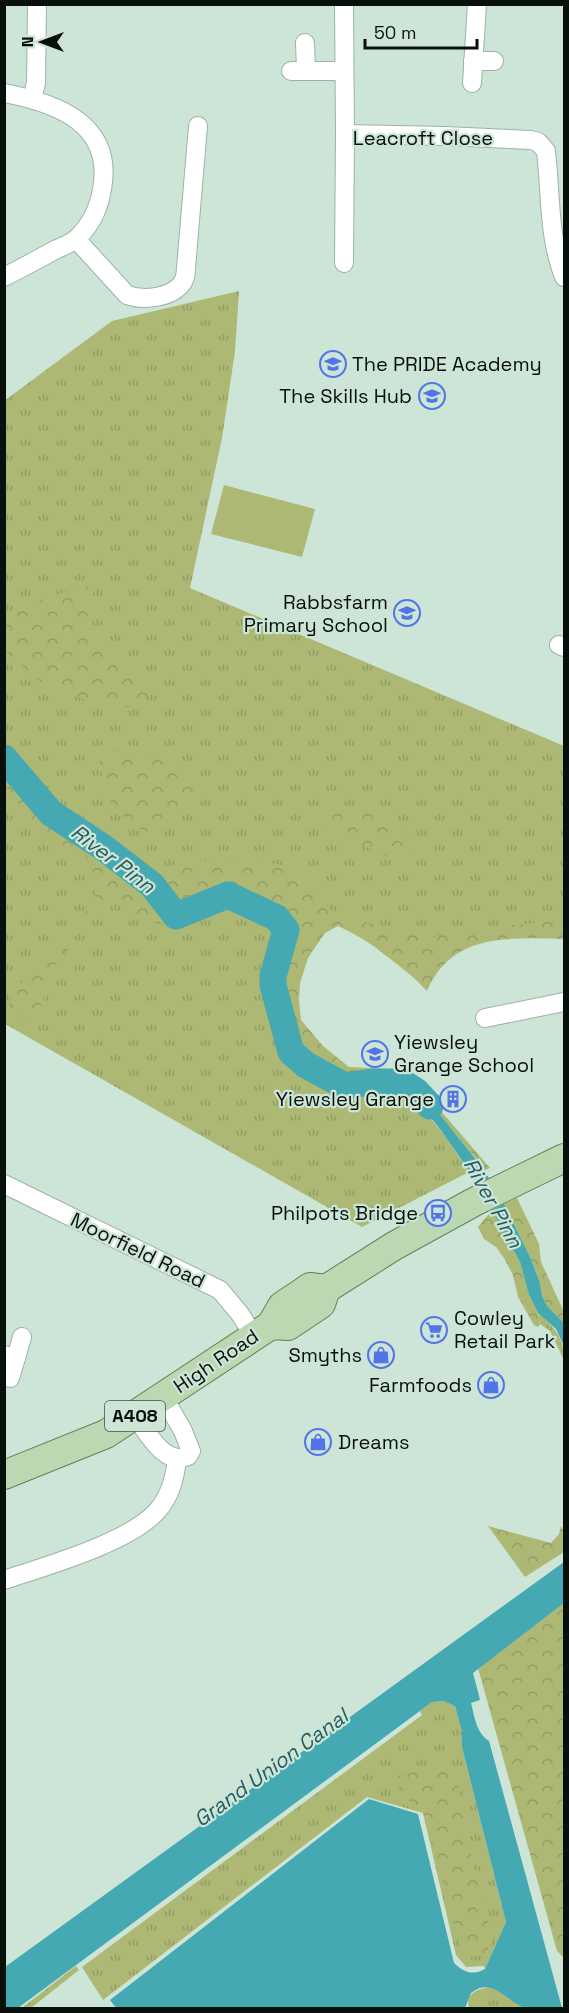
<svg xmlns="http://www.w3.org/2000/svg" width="569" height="2013" font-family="'Space Grotesk',sans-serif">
<defs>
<pattern id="grass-tufts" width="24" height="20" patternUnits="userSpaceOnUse" patternTransform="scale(1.5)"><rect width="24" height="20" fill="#acb874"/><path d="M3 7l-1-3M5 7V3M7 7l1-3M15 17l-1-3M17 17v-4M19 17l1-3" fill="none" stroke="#929d63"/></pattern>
<pattern id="forest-crowns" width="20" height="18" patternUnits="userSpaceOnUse" patternTransform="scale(1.5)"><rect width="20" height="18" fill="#acb874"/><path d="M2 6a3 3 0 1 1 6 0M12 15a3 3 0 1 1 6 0" fill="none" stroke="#929d63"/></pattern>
</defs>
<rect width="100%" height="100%" fill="#cde5d7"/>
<g fill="url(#grass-tufts)">
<path d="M 239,291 L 235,351 L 222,438 L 190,588 L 564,746 L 564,928 L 481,939 L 411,975 L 336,917 L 278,1001 L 274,976 L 279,954 L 273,976 L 273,985 L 291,1052 L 306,1065 L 345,1086 L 372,1082 L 388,1082 L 401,1086 L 410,1093 L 448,1140 L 469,1172 L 362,1227 L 5,1024 L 4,401 L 112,321 Z"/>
<path d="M 538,1313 C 554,1327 564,1337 564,1360 L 550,1331 L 540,1324 Z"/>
<path d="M 443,1701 L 455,1706 L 462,1732 L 462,1747 L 506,1922 L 485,1969 L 484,1966 L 466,1967 L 456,1955 L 423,1813 L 367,1797 L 103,2000 L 82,1967 L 422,1715 L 420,1711 L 432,1702 Z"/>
<path d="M 76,1966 L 79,1970 L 31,2008 L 24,2008 L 23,2007 Z"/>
<path d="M 489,1987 L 497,1990 L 525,2008 L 469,2008 C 465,1993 477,1990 489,1987 Z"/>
</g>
<g fill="url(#forest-crowns)">
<path d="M 97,584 C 94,592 89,601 89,611 C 88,639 118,657 136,673 C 142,678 147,685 152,691 C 147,697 142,704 135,706 C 124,710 64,695 52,689 C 37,681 19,662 5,651 C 4,644 3,634 4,627 C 9,603 77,589 97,584 Z"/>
<path d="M 113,750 C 137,754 168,754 188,768 C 208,782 181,820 166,829 C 143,843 114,812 106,792 C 102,782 102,772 100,761 L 106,754 Z"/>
<path d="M 4,768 L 45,816 L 106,854 L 124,867 L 148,895 L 175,919 L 178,926 L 147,922 L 140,919 L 132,904 L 127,900 L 116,897 L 109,899 L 90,913 L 85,913 L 94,900 L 97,891 L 91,864 L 83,853 L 41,837 L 38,835 L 29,814 L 5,790 Z"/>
<path d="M 329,807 C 358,809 397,814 414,840 L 411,854 L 401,859 L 394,860 L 323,827 L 317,821 L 321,812 Z"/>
<path d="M 250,858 L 295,868 L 321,894 L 324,903 L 332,911 L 367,923 L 434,937 L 461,930 L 564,920 L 564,939 C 510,938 452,932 427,991 C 402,965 371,941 338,926 L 325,933 L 309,955 L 300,983 L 299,1000 L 301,1020 L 323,1046 L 349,1067 L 389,1069 L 404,1073 L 422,1089 L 490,1168 L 485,1170 L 432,1105 L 411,1082 L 404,1078 L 345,1084 L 306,1064 L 292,1051 L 275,984 L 274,976 L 286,930 L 277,918 L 228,895 L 176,916 L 153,885 L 164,873 L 178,863 Z"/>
<path d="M 62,937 L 70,939 C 70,952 60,958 54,968 C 45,982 46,1011 29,1018 L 12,1012 L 9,1006 L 13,990 L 26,979 Z"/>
<path d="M 517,1198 L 539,1244 L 541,1262 L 564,1312 L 564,1323 L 547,1306 L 542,1296 L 540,1283 L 530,1257 L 504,1204 Z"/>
<path d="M 492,1210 L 520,1262 L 529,1295 L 538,1313 L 540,1324 L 538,1327 L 534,1325 L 518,1297 L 513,1275 L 504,1258 L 496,1247 L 484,1239 L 478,1227 Z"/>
<path d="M 488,1526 L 551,1543 L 559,1534 L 561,1526 L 564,1532 L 564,1552 L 525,1577 Z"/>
<path d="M 564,1603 L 564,1958 L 557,1951 L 478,1668 Z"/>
<path d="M 446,1765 L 451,1767 L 459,1788 L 467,1839 L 488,1917 L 491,1944 L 489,1948 L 483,1954 L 471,1957 L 465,1954 L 460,1944 L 423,1813 C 419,1810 416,1805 412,1802 C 402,1796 397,1791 399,1778 C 413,1769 416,1774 431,1774 Z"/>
</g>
<path fill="#acb874" d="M 224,485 L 315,509 L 302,557 L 211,534 Z"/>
<g fill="#44a9b2">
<path d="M 404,1078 C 421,1089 433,1106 446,1122 C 463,1144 482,1165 496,1189 L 485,1195 C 460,1158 435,1116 401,1086 Z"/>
<path d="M 504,1204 L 530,1257 L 540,1283 L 542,1296 L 547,1306 L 564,1323 L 564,1346 L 556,1329 L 538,1313 L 529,1295 L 520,1262 L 492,1210 Z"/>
<path d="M 564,1562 L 564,1603 L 473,1673 L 480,1700 L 471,1703 C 475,1718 476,1732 489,1741 L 562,2008 C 551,2009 535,2012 525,2008 C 506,2001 492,1976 471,1993 L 465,2008 L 116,2008 L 110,2000 L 369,1799 L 418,1814 L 454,1963 C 463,1972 473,1976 485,1969 L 506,1922 L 462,1747 L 462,1732 L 455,1706 L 443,1701 L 432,1702 L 18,2008 L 5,2008 L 5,1967 Z"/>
</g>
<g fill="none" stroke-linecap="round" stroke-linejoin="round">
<path stroke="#44a9b2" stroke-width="27" d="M 4,758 L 51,813 L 104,848 L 152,885 L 176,916 L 228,895 L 277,918 L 286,930 L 273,976 L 273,985 L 291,1052 L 306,1065 L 345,1086 L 372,1082 L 402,1082 L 416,1091 L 430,1106"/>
<defs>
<g id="street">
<path d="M 344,4 L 345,134"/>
<path d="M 305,43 L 306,71"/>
<path d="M 473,61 L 494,61"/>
<path d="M 291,71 L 344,71"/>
<path d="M 472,83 L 477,4"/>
<path d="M 4,93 C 57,103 114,124 102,189 C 99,208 91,225 77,238 C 72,243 64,246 57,249 C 40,258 22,268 4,277"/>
<path d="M 32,99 L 36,83 L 37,4"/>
<path d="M 76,239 L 127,295 C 144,301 172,298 183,282 C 185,278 186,273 186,268 L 198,126"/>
<path d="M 344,263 L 345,134 L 445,136 L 531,140 L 538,142 L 546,151 C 551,194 548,236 564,277"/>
<path d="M 559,645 L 564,647"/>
<path d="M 485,1018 L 564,1002"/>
<path d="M 4,1184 L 220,1290 L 240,1314 L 254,1336"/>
<path d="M 4,1355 L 16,1358 L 22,1337"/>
<path d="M 10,1378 L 16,1358"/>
<path d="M 135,1416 C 147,1432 165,1467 188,1456 L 191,1451 L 183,1431 L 163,1396"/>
<path d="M 4,1580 C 46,1566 131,1542 158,1510 C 171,1495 175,1477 177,1459"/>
</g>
<g id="primary">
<path d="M 271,1325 L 282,1306 L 303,1292 L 310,1287 L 326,1289"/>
<path d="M 4,1475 L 106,1434 L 271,1325 L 288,1326 L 321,1304 L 326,1289 L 394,1246 L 474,1202 L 564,1158"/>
</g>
</defs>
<use href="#street" stroke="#9cb3a6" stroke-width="20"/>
<use href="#primary" stroke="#608158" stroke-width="30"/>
<use href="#street" stroke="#fff" stroke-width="18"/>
<use href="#primary" stroke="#bcd8b3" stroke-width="28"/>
</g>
<defs>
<symbol id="school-ring" viewBox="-11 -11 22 22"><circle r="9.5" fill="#cde5d7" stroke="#5174e8" stroke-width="1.5"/><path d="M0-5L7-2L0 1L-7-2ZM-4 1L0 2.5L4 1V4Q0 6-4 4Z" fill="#5174e8"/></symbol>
<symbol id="building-ring" viewBox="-11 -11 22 22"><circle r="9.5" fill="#cde5d7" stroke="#5174e8" stroke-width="1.5"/><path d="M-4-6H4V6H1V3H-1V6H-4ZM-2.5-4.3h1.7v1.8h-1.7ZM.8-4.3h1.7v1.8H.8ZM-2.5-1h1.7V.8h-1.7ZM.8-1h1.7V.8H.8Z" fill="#5174e8"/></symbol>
<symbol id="bus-ring" viewBox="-11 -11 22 22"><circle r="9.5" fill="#cde5d7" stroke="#5174e8" stroke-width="1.5"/><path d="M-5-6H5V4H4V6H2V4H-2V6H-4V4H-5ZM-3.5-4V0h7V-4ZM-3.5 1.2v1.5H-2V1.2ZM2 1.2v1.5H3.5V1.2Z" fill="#5174e8"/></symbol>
<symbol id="supermarket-ring" viewBox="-11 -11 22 22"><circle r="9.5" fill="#cde5d7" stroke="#5174e8" stroke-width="1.5"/><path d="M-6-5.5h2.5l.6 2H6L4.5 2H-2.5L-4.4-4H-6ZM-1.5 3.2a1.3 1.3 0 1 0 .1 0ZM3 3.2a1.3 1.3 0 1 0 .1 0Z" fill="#5174e8"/></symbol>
<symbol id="shop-ring" viewBox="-11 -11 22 22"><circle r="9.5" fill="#cde5d7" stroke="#5174e8" stroke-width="1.5"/><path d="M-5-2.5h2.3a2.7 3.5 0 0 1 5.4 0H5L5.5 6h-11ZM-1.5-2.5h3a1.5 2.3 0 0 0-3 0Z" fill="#5174e8"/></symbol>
</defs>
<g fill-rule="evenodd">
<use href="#school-ring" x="318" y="349" width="30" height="30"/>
<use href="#school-ring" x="417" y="381" width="30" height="30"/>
<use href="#school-ring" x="392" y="598" width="30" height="30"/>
<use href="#school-ring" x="360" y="1039" width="30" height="30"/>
<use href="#building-ring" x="438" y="1084" width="30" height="30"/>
<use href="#bus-ring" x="423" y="1198" width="30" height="30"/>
<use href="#supermarket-ring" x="419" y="1315" width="30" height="30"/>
<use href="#shop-ring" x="366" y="1340" width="30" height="30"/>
<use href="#shop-ring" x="476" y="1370" width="30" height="30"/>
<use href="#shop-ring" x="303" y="1427" width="30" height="30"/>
</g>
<g text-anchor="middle" stroke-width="4.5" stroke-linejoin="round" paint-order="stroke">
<rect fill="#cde5d7" stroke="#435049" stroke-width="1.5" x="105" y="1401" width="60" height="30" rx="4.5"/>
<g font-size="18" font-weight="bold" fill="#08100c">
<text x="135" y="1422">A408</text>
</g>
<g font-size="20" fill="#08100c" stroke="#cde5d7">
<text x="423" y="145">Leacroft Close</text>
<text transform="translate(138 1250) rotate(26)" y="7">Moorfield Road</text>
<text transform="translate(216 1361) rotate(-34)" y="7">High Road</text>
</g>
<g font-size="20" fill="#08100c" stroke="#cde5d7" text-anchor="end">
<text x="352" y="371" text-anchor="start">The PRIDE Academy</text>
<text x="412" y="403">The Skills Hub</text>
<text x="388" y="609">Rabbsfarm<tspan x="388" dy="23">Primary School</tspan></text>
<text x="394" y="1049" text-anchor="start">Yiewsley<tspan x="394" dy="23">Grange School</tspan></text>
<text x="434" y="1106">Yiewsley Grange</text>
<text x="418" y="1220">Philpots Bridge</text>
<text x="454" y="1325" text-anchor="start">Cowley<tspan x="454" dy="23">Retail Park</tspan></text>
<text x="362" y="1362">Smyths</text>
<text x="472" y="1392">Farmfoods</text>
<text x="338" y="1449" text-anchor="start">Dreams</text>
</g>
<g font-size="21" font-style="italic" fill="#245c61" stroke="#cde5d7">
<text transform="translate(113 859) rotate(37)" y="7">River Pinn</text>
<text transform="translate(493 1203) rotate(61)" y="7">River Pinn</text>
<text transform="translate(271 1768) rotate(-36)" y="7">Grand Union Canal</text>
</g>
</g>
<rect width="569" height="2013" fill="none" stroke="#08100c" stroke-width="12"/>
<g transform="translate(42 42) rotate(270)" stroke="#cde5d7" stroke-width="4.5" paint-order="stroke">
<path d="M0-4.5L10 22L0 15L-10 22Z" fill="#08100c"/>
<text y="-9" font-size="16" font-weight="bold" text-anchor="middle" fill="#08100c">N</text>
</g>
<path d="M365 39v9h112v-9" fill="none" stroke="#08100c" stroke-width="3"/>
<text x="374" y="39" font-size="18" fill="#08100c" stroke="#cde5d7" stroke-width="4.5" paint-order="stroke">50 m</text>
</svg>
